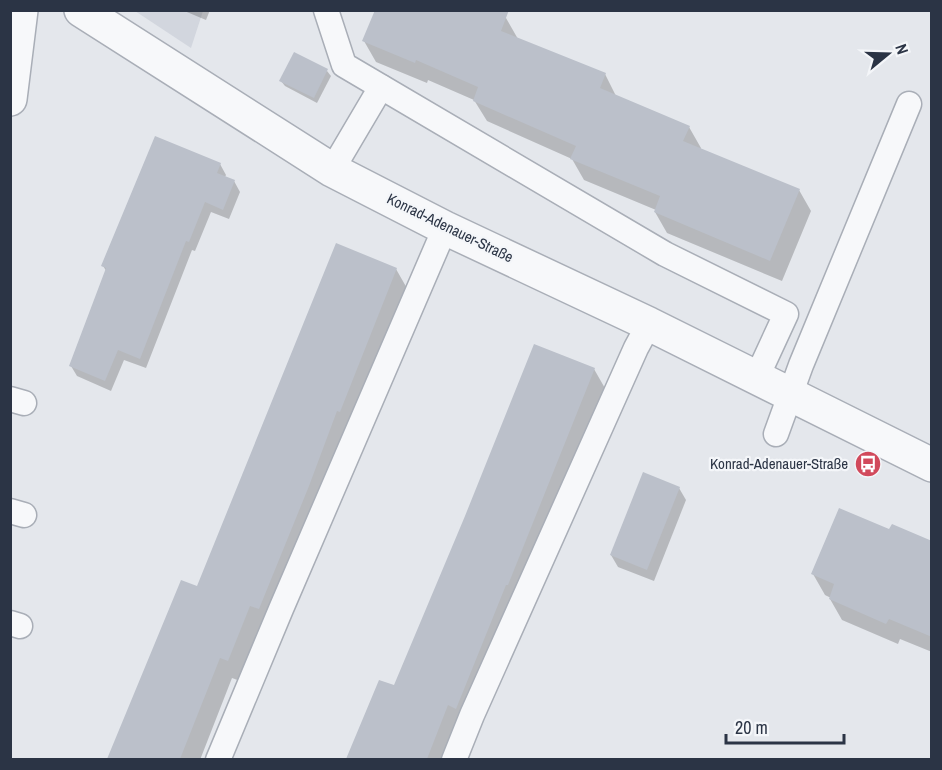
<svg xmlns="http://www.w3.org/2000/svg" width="942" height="770" font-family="'Archivo Narrow',sans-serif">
<rect width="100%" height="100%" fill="#e4e7ec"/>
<path fill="#d2d6de" d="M 135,11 L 203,11 L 191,48 Z"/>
<g fill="#0003">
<path d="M 182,10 L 210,10 L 206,20 Z"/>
<path d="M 506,18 L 518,39 L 605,74 L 616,96 L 689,127 L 701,148 L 700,150 L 799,190 L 811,211 L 782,281 L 667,233 L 655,212 L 656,210 L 584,180 L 572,159 L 487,121 L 474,100 L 428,80 L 427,83 L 376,62 L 364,41 Z"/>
<path d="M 327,71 L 331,76 L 317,103 L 285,86 L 281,81 Z"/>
<path d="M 220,164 L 226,175 L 225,177 L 234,181 L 240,192 L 229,219 L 211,212 L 195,251 L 192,250 L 146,368 L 124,360 L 111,391 L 77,376 L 71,366 L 107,272 L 103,266 Z"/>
<path d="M 396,269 L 408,290 L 240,681 L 232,678 L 200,760 L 109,760 L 182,581 L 198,588 Z"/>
<path d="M 594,369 L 606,390 L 446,760 L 348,760 L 380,681 L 395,687 Z"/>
<path d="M 679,488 L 686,500 L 654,581 L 618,567 L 611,555 Z"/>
<path d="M 932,549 L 932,652 L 900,639 L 898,644 L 842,620 L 830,599 L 831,598 L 825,595 L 813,574 Z"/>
</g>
<g fill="#bbc0ca">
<path d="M 375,10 L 509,10 L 501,31 L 606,73 L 600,88 L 690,126 L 683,141 L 800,189 L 770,261 L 654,212 L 660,196 L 570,159 L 576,146 L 473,101 L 478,87 L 416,60 L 415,63 L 362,41 Z"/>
<path d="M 294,52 L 328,69 L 314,98 L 279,81 Z"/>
<path d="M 155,136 L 221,163 L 217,173 L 235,180 L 223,210 L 205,202 L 189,242 L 186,241 L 140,359 L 118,350 L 105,381 L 69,366 L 106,268 L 101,266 Z"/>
<path d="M 336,243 L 397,268 L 340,412 L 337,411 L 309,486 L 259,609 L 250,606 L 228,661 L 220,658 L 180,759 L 107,759 L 181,580 L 197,586 Z"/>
<path d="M 534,344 L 595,368 L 508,585 L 506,585 L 456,709 L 448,705 L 427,759 L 346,759 L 379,680 L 394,685 L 465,516 Z"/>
<path d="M 643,472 L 680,487 L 647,570 L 610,555 Z"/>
<path d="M 839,508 L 889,529 L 892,524 L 932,541 L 932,637 L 889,619 L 886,624 L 829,599 L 834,584 L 811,574 Z"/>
</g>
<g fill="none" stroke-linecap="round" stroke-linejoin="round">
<defs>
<g id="lane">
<path d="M 326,10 L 344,65 L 665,254 L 786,314 L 756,379"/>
<path d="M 332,170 L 381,87"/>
<path d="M 10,399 L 24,403"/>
<path d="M 776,434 L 801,365 L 909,104"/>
<path d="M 10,511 L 24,515"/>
<path d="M 10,623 L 20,626"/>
<path d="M 218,760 L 281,609 L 445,228"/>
<path d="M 454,760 L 472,715 L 636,348 L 649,324"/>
</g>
<g id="street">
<path d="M 81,10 L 332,170 L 445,228 L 649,324 L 932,465"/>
<path d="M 10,99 L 21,10"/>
</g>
</defs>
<use href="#lane" stroke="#a9aeb7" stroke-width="27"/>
<use href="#street" stroke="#a9aeb7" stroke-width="36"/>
<use href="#lane" stroke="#f7f8fa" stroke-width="24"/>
<use href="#street" stroke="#f7f8fa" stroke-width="33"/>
</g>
<defs>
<symbol id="bus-disc" viewBox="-11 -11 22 22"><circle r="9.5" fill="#d1495b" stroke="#f4f6f9"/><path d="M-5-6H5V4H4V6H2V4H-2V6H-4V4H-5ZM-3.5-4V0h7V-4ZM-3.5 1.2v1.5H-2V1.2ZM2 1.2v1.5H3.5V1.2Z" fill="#fff"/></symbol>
</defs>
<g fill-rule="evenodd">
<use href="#bus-disc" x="853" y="449" width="30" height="30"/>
</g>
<g text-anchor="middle" stroke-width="4.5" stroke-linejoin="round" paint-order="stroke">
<g font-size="15" fill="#2b3445" stroke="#f4f6f9">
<text transform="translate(450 228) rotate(26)" y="5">Konrad-Adenauer-Straße</text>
</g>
<g font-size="15" fill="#2b3445" stroke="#f4f6f9" text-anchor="end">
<text x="848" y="469">Konrad-Adenauer-Straße</text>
</g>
</g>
<rect width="942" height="770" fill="none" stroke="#2b3445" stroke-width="24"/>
<g transform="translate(888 54) rotate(71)" stroke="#f4f6f9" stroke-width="4.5" paint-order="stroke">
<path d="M0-4.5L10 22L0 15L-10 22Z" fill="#2b3445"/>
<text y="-9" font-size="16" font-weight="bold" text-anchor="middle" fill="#2b3445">N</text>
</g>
<path d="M726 734v9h118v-9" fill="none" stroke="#2b3445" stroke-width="3"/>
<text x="735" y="734" font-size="18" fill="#2b3445" stroke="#f4f6f9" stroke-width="4.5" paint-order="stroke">20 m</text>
</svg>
